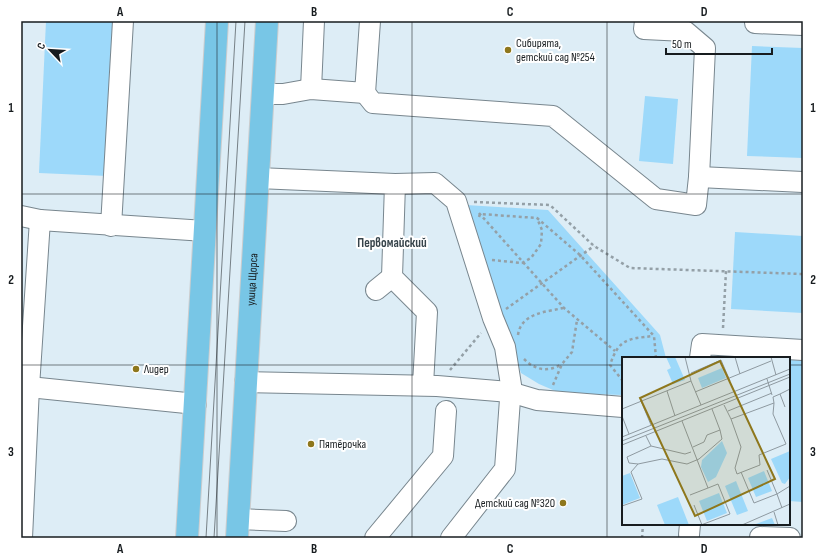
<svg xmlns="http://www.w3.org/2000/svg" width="824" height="559" font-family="'Sofia Sans Condensed',sans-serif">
<rect width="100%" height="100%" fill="#ddedf6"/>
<g fill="#9dd9fa">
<path d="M 46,21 L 115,21 L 107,176 L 39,173 Z"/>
<path d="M 752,46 L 803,48 L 803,158 L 747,156 Z"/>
<path d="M 645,96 L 678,99 L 673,164 L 639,161 Z"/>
<path d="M 466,205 L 548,210 L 660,335 L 666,358 L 623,358 L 623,395 L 560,393 L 539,384 L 521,373 Z"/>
<path d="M 735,232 L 803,236 L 803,313 L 731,309 Z"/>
<path d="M 789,360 L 803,361 L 803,502 L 789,501 Z"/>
</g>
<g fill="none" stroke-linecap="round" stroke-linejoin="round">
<defs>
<g id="minor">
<path d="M 755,23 L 803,25"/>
<path d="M 311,89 L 314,21"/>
<path d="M 365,93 L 373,103 L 553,116 L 656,199 L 696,205 L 699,177 L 705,48 L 685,31 L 644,29 L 645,21"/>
<path d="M 263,94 L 283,94 L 311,89 L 365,93 L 370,21"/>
<path d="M 699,177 L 803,182"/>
<path d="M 258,178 L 395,184 L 392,277 L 427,312 L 423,385"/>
<path d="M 395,184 L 435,183 L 456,201 L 493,318 L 505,347 L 511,385 L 505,469 L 451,538"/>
<path d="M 21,216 L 40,220"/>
<path d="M 111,226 L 123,21"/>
<path d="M 376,290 L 392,277"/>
<path d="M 700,358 L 702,344 L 803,350"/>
<path d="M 245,382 L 437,386 L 510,392 L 537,400 L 623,407"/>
<path d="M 29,387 L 196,404"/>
<path d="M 238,519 L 286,521"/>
<path d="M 689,535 L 690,524"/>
<path d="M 760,537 L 790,538"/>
<path d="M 22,538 L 29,387 L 40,220 L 205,231"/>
<path d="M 375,538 L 443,456 L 446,411"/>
</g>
<g id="major">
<path d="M 187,538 L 217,21"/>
<path id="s1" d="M 237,538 L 267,21"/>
</g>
</defs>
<use href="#minor" stroke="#78868e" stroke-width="22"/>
<use href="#major" stroke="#cccdce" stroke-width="24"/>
<g stroke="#94a0a7" stroke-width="2.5" stroke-dasharray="3 3" stroke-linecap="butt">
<path d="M 474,202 L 550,205 L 594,246 L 630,268 L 803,274"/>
<path d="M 479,213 L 564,308 L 615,351"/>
<path d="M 479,217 L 480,214 L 537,218 L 580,255 L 654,336 L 656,358"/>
<path d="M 492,260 L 522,263 L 531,258 L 541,244 L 542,230 L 537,218"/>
<path d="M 506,309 L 594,246"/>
<path d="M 723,328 L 726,271"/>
<path d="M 518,335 C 521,313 546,312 563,308"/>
<path d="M 524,359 C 536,371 549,372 562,364"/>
<path d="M 450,370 L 481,333"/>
<path d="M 623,381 L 610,365 C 619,338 628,339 653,336"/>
<path d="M 553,385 L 562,364 L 572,352 L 577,320"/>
<path d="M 642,538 L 643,524"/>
</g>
<use href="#minor" stroke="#fff" stroke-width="20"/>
<use href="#major" stroke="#78c6e6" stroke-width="22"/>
<g stroke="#768086" stroke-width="1">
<path d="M 206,538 L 236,21"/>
<path d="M 214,538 L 245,21"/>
</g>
</g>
<path fill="none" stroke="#171c1f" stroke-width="1" stroke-opacity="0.55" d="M 217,21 L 217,538M 412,21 L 412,538M 607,21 L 607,538M 21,194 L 803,194M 21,365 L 623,365M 789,365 L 803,365"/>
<g fill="#8e771c" stroke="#fff" stroke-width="1.5">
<circle cx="508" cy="50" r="4"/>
<circle cx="136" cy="369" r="4"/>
<circle cx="311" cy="444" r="4"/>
<circle cx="563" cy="503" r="4"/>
</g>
<g text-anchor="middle" stroke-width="4" stroke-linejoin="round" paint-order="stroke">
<g font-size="12" fill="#171c1f" stroke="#fff" text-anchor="start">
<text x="516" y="47">Сибирята,<tspan x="516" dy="14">детский сад №254</tspan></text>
<text x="144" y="373">Лидер</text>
<text x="319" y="448">Пятёрочка</text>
<text x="555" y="507" text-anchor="end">Детский сад №320</text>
</g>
<g font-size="12" fill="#171c1f" stroke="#fff">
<text dy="4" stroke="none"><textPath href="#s1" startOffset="259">улица Щорса</textPath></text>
</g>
<g font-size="13" font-weight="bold" fill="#36434a" stroke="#fff">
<text x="392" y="247">Первомайский</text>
</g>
</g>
<g transform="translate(622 357)">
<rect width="168" height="168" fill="#ddedf6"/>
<path d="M 44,0 L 53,0 L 63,23 L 51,27 L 45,13 L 49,11 ZM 100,11 L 104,21 L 80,31 L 76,21 ZM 100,84 L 105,96 L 94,120 L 86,125 L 79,110 L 80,103 ZM 168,94 L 168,120 L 163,127 L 160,126 L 149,102 ZM 142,114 L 150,134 L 134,140 L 126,121 ZM 8,116 L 18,141 L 0,148 L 0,119 ZM 114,124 L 126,154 L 115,158 L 103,129 ZM 97,136 L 105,156 L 85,164 L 77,144 ZM 56,140 L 67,168 L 43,168 L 35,148 ZM 150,161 L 153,168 L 134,168 L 134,167 Z" fill="#9dd9fa"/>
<path fill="none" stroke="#8e99a0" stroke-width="1" d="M 63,0 L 69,24M 113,0 L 118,17M 149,0 L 154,18M 69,16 L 99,3 L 108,24M 145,22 L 150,38M 45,34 L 53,59M 73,35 L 149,4M 19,44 L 29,68M 102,48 L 109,62 L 152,46 L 151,40 L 158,37M 163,50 L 158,37 L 168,32M 0,52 L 69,24 L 79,48M 106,54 L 150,36M 0,59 L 7,77M 109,62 L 119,90 L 113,111 L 115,117 L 138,108 L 137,98 L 164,87 L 151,57 L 152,46M 60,64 L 86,131 L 68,138M 0,80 L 168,12M 0,84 L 168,17M 0,88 L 168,20M 29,89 L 63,97 L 69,95M 71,90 L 82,85 L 85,78 L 98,73 L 90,52M 16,107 L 40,102 L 65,107 L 77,102 L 100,82 L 98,73M 145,113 L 155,137 L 168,129M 119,115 L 132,146 L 155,137 L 160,151M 72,148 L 80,168M 0,149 L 20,142 L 9,115 L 16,107 L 7,106 L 5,100 L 29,89 L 24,79M 152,155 L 156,168M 79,168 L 108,157 L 96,127 L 86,131M 120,168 L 168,147"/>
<path fill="#8e771c" fill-opacity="0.15" stroke="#8e771c" stroke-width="2" d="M 98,4 L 153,122 L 73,159 L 18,41 Z"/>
<rect width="168" height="168" fill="none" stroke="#171c1f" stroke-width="2"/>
</g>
<rect width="824" height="559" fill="none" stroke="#ffffff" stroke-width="44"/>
<g transform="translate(50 50) rotate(295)" stroke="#ffffff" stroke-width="3" paint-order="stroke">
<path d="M0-3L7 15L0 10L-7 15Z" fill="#171c1f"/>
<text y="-6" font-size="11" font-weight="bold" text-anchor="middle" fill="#171c1f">С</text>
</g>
<path d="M666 48v6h106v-6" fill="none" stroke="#171c1f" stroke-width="2"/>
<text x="672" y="48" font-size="12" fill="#171c1f" stroke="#ffffff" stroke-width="3" paint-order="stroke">50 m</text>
<rect x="22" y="22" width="780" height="515" fill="none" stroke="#171c1f" stroke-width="1.5"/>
<g font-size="13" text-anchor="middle" font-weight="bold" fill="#171c1f">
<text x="120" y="16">A</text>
<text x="314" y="16">B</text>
<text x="510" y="16">C</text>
<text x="704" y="16">D</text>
<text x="11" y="112">1</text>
<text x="813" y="112">1</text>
<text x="11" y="284">2</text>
<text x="813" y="284">2</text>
<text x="11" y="456">3</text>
<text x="813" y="456">3</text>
<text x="120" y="553">A</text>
<text x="314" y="553">B</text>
<text x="510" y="553">C</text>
<text x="704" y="553">D</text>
</g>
</svg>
